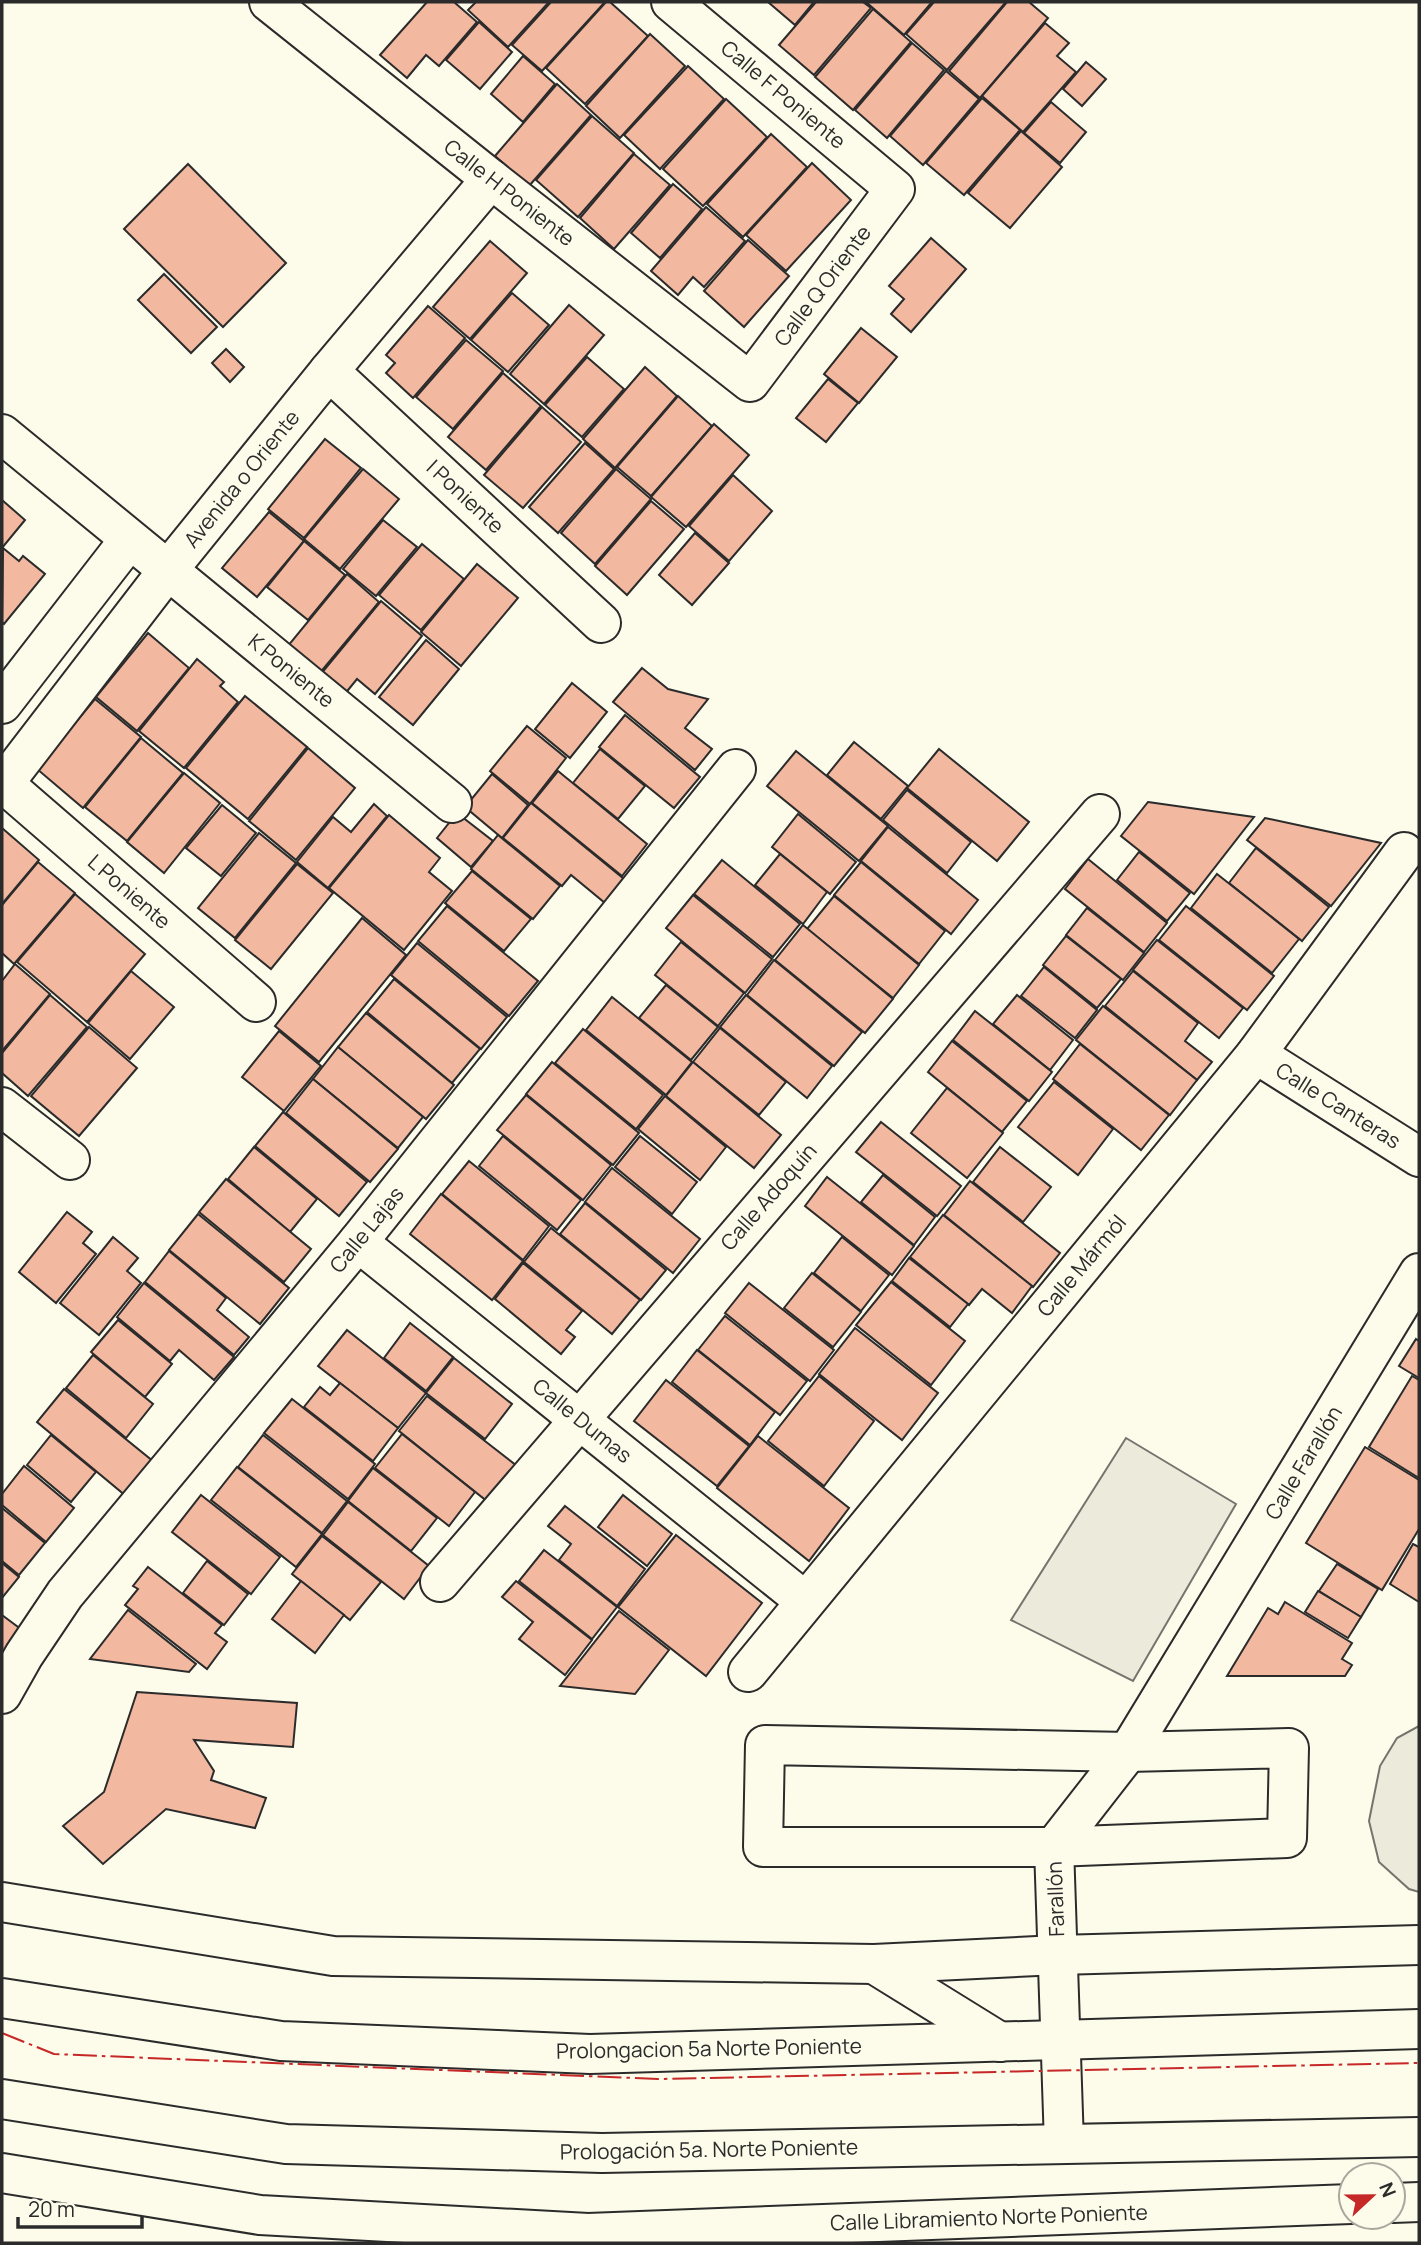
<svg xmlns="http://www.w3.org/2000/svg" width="1421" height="2245" font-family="Manrope,sans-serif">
<rect width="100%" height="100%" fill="#fdfbea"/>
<g fill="#ecebdb" stroke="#74746e" stroke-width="2">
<path d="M 1126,1438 L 1236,1504 L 1133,1681 L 1011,1620 Z"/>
<path d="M 1419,1726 L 1419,1892 L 1409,1889 L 1379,1862 L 1369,1821 L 1380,1766 L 1397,1738 Z"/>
</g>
<g fill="#f2b8a0" stroke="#2b2b2b" stroke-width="2">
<path d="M 427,2 L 454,2 L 477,22 L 439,66 L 426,55 L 407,78 L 380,55 Z"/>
<path d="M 476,2 L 549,2 L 508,47 L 468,10 Z"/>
<path d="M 551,2 L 605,2 L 542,71 L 512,45 Z"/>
<path d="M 606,2 L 610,2 L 648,36 L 585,104 L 546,68 Z"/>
<path d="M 768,2 L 814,2 L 795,25 Z"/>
<path d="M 816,2 L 863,2 L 871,8 L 814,75 L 779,45 Z"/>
<path d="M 866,2 L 932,2 L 904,35 Z"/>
<path d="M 934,2 L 1006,2 L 947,70 L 906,34 Z"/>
<path d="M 1007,2 L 1029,2 L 1048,18 L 980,98 L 949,71 Z"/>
<path d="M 873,9 L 911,42 L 853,110 L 815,77 Z"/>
<path d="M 479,22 L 512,52 L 480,89 L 446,60 Z"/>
<path d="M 1045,23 L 1069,43 L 1057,56 L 1076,72 L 1023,132 L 982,96 Z"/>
<path d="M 650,34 L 685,66 L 620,138 L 586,106 Z"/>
<path d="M 912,43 L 944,70 L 887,138 L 855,110 Z"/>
<path d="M 523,56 L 555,84 L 523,122 L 491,94 Z"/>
<path d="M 1086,62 L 1106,79 L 1082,106 L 1063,89 Z"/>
<path d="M 688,66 L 724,99 L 660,169 L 624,135 Z"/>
<path d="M 946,71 L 979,99 L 923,165 L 890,136 Z"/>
<path d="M 557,84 L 591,115 L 529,186 L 495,156 Z"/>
<path d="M 982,98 L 1020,130 L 964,195 L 926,163 Z"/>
<path d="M 726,99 L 767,137 L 703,206 L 663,169 Z"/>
<path d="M 1051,102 L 1086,132 L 1060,163 L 1024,133 Z"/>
<path d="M 592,116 L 634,153 L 578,217 L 536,180 Z"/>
<path d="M 1021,131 L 1062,167 L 1010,228 L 968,193 Z"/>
<path d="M 771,134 L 807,167 L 743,237 L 707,204 Z"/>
<path d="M 634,154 L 670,185 L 614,249 L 580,218 Z"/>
<path d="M 812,163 L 851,200 L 786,271 L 746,235 Z"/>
<path d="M 188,164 L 286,263 L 223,327 L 124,229 Z"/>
<path d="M 673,184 L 702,209 L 660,258 L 631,233 Z"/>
<path d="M 706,207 L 745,241 L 704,287 L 693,277 L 678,295 L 651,271 Z"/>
<path d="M 931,238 L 966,269 L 911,332 L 891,314 L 904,299 L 889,286 Z"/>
<path d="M 748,240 L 789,276 L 744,327 L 704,291 Z"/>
<path d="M 490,241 L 527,273 L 470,339 L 433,307 Z"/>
<path d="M 164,274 L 217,327 L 191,353 L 138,300 Z"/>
<path d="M 512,293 L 549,325 L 508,372 L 471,340 Z"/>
<path d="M 569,305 L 604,335 L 544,404 L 510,374 Z"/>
<path d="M 428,306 L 465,338 L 413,398 L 386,373 L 395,363 L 386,355 Z"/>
<path d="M 861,328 L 897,357 L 859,403 L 824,374 Z"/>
<path d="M 466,340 L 503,371 L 453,429 L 416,397 Z"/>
<path d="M 226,349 L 244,367 L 230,382 L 212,363 Z"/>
<path d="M 587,357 L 624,389 L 582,437 L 545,405 Z"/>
<path d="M 645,367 L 677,396 L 615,468 L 583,439 Z"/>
<path d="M 503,373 L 541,406 L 486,470 L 448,437 Z"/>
<path d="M 828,379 L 858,403 L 826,442 L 796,418 Z"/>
<path d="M 678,396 L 712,426 L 651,496 L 617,467 Z"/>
<path d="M 542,407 L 581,442 L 523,508 L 484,475 Z"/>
<path d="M 714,424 L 749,455 L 686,527 L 651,497 Z"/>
<path d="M 325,439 L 361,468 L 304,538 L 268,509 Z"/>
<path d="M 585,443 L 614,469 L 558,533 L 529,507 Z"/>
<path d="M 363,469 L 399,499 L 340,569 L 304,539 Z"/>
<path d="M 616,469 L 651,499 L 595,564 L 561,533 Z"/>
<path d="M 733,475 L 772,511 L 729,561 L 689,526 Z"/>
<path d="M 2,500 L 25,520 L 2,548 Z"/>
<path d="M 651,501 L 684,529 L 627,595 L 595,566 Z"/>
<path d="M 269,512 L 304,541 L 257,597 L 222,568 Z"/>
<path d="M 383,520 L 417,547 L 376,596 L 343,569 Z"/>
<path d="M 695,533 L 729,563 L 692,605 L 659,575 Z"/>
<path d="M 304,541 L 345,575 L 308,620 L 267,587 Z"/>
<path d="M 422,544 L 464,579 L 421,630 L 379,595 Z"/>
<path d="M 3,548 L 19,561 L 23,556 L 45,574 L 4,624 L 2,622 Z"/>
<path d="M 477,564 L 518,598 L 461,666 L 421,632 Z"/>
<path d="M 347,574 L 379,602 L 319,674 L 287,647 Z"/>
<path d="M 381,601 L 422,636 L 375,694 L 357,679 L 344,695 L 320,675 Z"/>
<path d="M 148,633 L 189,668 L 137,731 L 96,697 Z"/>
<path d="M 426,640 L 459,669 L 413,725 L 379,697 Z"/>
<path d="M 197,659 L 224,682 L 220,686 L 238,702 L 184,768 L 139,731 Z"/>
<path d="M 642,668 L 668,689 L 708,699 L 685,728 L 712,749 L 695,770 L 613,702 Z"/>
<path d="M 572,683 L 607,712 L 570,758 L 535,729 Z"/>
<path d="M 245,696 L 307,747 L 248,819 L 186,768 Z"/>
<path d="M 95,699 L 141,737 L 83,808 L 37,769 Z"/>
<path d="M 625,715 L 700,777 L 674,808 L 599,747 Z"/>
<path d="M 527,726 L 566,758 L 530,804 L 490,771 Z"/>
<path d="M 141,738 L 183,773 L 127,841 L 85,807 Z"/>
<path d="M 854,742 L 908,786 L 881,819 L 827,775 Z"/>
<path d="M 308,748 L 355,788 L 296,860 L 249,821 Z"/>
<path d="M 600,749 L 645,786 L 618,819 L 573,783 Z"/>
<path d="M 939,749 L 1029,822 L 997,861 L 907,788 Z"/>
<path d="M 796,751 L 888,826 L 859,861 L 767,786 Z"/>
<path d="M 558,771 L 647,844 L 622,876 L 532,803 Z"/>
<path d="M 184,773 L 220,803 L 164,873 L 127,842 Z"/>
<path d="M 492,774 L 528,805 L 502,838 L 465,807 Z"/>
<path d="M 907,790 L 971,842 L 947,873 L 883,820 Z"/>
<path d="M 1148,802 L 1254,817 L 1194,894 L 1121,836 Z"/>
<path d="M 531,803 L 624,879 L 605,903 L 571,875 L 562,886 L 503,838 Z"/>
<path d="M 374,804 L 387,816 L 328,888 L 297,862 L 333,817 L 351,832 Z"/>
<path d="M 222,805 L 256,833 L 221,876 L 186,848 Z"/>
<path d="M 457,813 L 493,841 L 471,867 L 437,838 Z"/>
<path d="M 798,814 L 856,862 L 830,894 L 772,847 Z"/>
<path d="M 389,815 L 440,858 L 429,872 L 452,891 L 404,950 L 329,888 Z"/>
<path d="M 1265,818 L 1381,843 L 1331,906 L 1247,840 Z"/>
<path d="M 888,827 L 978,900 L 951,934 L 861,861 Z"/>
<path d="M 2,828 L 39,860 L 2,904 Z"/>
<path d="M 259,833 L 296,863 L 235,938 L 198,908 Z"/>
<path d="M 498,835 L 560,886 L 533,919 L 471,869 Z"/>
<path d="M 1256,848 L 1329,907 L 1302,941 L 1229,883 Z"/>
<path d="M 1139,852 L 1190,893 L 1167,921 L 1117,880 Z"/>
<path d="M 780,854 L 827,892 L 803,924 L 755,885 Z"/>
<path d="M 1088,859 L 1167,923 L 1144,952 L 1065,889 Z"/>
<path d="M 722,860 L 800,924 L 773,957 L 694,894 Z"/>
<path d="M 38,862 L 75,893 L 14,964 L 2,953 L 2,905 Z"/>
<path d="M 861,862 L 945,931 L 919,964 L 834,895 Z"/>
<path d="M 297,864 L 333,893 L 271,969 L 235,940 Z"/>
<path d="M 472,871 L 531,919 L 504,951 L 445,903 Z"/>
<path d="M 1217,874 L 1299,939 L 1272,973 L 1191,908 Z"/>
<path d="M 75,894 L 145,954 L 87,1022 L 17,962 Z"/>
<path d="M 693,895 L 772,959 L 745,993 L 666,928 Z"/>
<path d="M 834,896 L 919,965 L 893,998 L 807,929 Z"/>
<path d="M 447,906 L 538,981 L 509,1016 L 418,941 Z"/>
<path d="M 1186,906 L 1274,976 L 1247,1010 L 1159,940 Z"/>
<path d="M 1087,908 L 1144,953 L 1123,980 L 1066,935 Z"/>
<path d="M 362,918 L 406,955 L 319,1062 L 275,1026 Z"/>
<path d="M 803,925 L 893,999 L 865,1033 L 775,960 Z"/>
<path d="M 1066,936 L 1121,979 L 1097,1008 L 1043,965 Z"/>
<path d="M 1157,940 L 1243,1008 L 1219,1038 L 1133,970 Z"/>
<path d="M 681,942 L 744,993 L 718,1026 L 655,975 Z"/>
<path d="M 417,943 L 507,1017 L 481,1049 L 391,975 Z"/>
<path d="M 774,960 L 862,1032 L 834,1066 L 747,995 Z"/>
<path d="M 15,964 L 50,994 L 2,1051 L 2,981 Z"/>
<path d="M 1044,967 L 1097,1010 L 1075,1038 L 1021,996 Z"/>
<path d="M 131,971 L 174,1007 L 130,1059 L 88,1023 Z"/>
<path d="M 1133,971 L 1198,1023 L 1185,1041 L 1212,1062 L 1197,1080 L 1105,1006 Z"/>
<path d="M 394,979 L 480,1049 L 452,1083 L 367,1012 Z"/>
<path d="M 666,985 L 718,1027 L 691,1060 L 639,1018 Z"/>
<path d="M 50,995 L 87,1027 L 28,1096 L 2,1073 L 2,1053 Z"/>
<path d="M 746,995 L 832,1066 L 807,1098 L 720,1027 Z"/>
<path d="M 1017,995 L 1073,1040 L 1050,1070 L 993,1024 Z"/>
<path d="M 612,997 L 692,1062 L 666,1095 L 586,1030 Z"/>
<path d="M 1103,1006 L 1197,1080 L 1170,1115 L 1076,1040 Z"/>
<path d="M 975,1011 L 1052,1072 L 1029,1101 L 953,1040 Z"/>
<path d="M 366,1013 L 454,1085 L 426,1119 L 338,1047 Z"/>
<path d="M 89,1027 L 137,1068 L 79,1136 L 31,1096 Z"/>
<path d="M 720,1028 L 786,1082 L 759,1115 L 693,1062 Z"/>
<path d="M 583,1029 L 663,1095 L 636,1129 L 555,1063 Z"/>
<path d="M 279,1031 L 321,1066 L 284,1111 L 242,1077 Z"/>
<path d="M 952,1041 L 1027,1101 L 1002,1132 L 928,1072 Z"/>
<path d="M 1080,1044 L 1169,1115 L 1141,1150 L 1053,1079 Z"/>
<path d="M 338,1047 L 423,1117 L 398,1148 L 313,1079 Z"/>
<path d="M 552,1062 L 639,1133 L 613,1165 L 526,1094 Z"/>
<path d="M 693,1062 L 781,1135 L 754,1168 L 666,1096 Z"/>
<path d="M 313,1079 L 398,1149 L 370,1182 L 286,1113 Z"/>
<path d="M 1054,1082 L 1113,1129 L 1078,1175 L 1018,1127 Z"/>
<path d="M 947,1088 L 1003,1133 L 967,1178 L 911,1133 Z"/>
<path d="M 526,1095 L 611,1165 L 583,1200 L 497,1130 Z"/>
<path d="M 665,1096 L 726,1147 L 700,1180 L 638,1129 Z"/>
<path d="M 283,1112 L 367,1182 L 339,1216 L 255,1146 Z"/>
<path d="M 881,1122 L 961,1186 L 937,1216 L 856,1152 Z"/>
<path d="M 503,1136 L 581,1200 L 557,1230 L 479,1166 Z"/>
<path d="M 640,1136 L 697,1182 L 672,1214 L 615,1167 Z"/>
<path d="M 254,1147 L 317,1199 L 290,1232 L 228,1179 Z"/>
<path d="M 1000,1147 L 1051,1187 L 1023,1222 L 973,1182 Z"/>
<path d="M 469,1161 L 549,1226 L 523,1260 L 442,1194 Z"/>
<path d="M 612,1168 L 700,1239 L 673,1273 L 585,1202 Z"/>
<path d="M 883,1175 L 935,1217 L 914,1245 L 861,1202 Z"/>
<path d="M 827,1177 L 914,1246 L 892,1275 L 805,1206 Z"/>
<path d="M 226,1179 L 311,1249 L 284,1282 L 199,1212 Z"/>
<path d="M 970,1181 L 1060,1253 L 1033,1287 L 944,1215 Z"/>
<path d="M 441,1194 L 523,1261 L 492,1300 L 410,1234 Z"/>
<path d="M 585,1203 L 666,1270 L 641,1300 L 560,1234 Z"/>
<path d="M 67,1212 L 92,1232 L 83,1243 L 96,1254 L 56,1303 L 19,1272 Z"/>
<path d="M 198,1214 L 289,1288 L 260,1324 L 169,1250 Z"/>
<path d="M 943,1215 L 1032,1286 L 1012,1313 L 982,1289 L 969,1305 L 910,1257 Z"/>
<path d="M 551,1228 L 640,1300 L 612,1334 L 524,1262 Z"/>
<path d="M 113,1237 L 138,1258 L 127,1271 L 141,1283 L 99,1335 L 60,1303 Z"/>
<path d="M 842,1237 L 889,1275 L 861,1311 L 814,1273 Z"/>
<path d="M 169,1251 L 226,1298 L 217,1310 L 249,1337 L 234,1355 L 145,1282 Z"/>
<path d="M 909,1258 L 968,1304 L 950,1327 L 892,1281 Z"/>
<path d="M 523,1263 L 582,1311 L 566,1330 L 575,1337 L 561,1354 L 495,1299 Z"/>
<path d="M 812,1273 L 861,1312 L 833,1347 L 784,1308 Z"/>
<path d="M 891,1282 L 965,1341 L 931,1385 L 856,1325 Z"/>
<path d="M 144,1283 L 234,1357 L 214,1380 L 179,1350 L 170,1361 L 117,1317 Z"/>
<path d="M 749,1283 L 834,1350 L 810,1381 L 725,1313 Z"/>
<path d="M 725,1316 L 807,1381 L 780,1415 L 698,1350 Z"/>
<path d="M 118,1320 L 172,1364 L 145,1397 L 91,1352 Z"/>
<path d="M 410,1323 L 453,1357 L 426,1391 L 384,1358 Z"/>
<path d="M 855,1328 L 938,1393 L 902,1440 L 819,1374 Z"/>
<path d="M 347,1330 L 426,1393 L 398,1428 L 318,1366 Z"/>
<path d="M 1416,1339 L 1419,1341 L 1419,1378 L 1399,1366 Z"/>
<path d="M 697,1350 L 775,1412 L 750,1445 L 672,1382 Z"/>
<path d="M 93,1355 L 153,1404 L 126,1438 L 66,1388 Z"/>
<path d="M 454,1358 L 512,1404 L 485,1439 L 426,1393 Z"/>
<path d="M 819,1376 L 874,1421 L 824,1486 L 768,1441 Z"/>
<path d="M 1412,1376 L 1419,1380 L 1419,1478 L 1369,1447 Z"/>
<path d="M 666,1380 L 749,1446 L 717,1486 L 634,1421 Z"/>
<path d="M 340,1383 L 398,1428 L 373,1461 L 304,1407 L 320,1387 L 330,1395 Z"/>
<path d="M 64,1389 L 154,1462 L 126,1496 L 37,1422 Z"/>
<path d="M 427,1396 L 517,1466 L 488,1502 L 399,1431 Z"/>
<path d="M 292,1399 L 375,1464 L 348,1499 L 264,1433 Z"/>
<path d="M 402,1434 L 475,1492 L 449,1526 L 375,1468 Z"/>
<path d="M 51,1435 L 96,1472 L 71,1502 L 27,1465 Z"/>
<path d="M 263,1435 L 347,1501 L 322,1533 L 238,1467 Z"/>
<path d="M 758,1436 L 849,1508 L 809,1561 L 717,1488 Z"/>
<path d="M 1365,1447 L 1419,1480 L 1419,1529 L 1382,1590 L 1306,1543 Z"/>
<path d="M 24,1466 L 74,1508 L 46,1542 L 2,1505 L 2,1494 Z"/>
<path d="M 237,1467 L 322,1534 L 296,1567 L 211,1500 Z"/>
<path d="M 373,1468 L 437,1518 L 411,1551 L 348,1501 Z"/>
<path d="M 201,1495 L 280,1557 L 251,1594 L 172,1532 Z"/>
<path d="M 623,1495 L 672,1534 L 647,1566 L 598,1527 Z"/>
<path d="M 348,1502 L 429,1566 L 404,1599 L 323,1535 Z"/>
<path d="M 565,1506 L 645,1569 L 617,1606 L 559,1560 L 571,1544 L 548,1526 Z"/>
<path d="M 2,1508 L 45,1543 L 19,1575 L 2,1561 Z"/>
<path d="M 676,1535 L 762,1603 L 706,1676 L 618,1607 Z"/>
<path d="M 322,1536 L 381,1582 L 350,1620 L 292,1574 Z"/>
<path d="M 1413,1544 L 1419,1547 L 1419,1602 L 1390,1584 Z"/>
<path d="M 544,1550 L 617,1607 L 592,1639 L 519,1581 Z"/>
<path d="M 207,1561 L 248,1594 L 224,1625 L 183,1593 Z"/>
<path d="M 2,1563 L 19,1577 L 2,1598 Z"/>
<path d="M 1337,1564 L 1378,1589 L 1361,1617 L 1319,1591 Z"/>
<path d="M 148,1567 L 222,1625 L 215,1633 L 227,1642 L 207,1669 L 125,1605 L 138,1589 L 133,1586 Z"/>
<path d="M 301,1581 L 344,1615 L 315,1653 L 272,1619 Z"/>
<path d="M 516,1581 L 592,1640 L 565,1675 L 519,1639 L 533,1622 L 502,1597 Z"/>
<path d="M 1318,1591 L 1361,1617 L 1348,1638 L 1305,1612 Z"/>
<path d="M 1285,1602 L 1352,1643 L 1342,1659 L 1352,1665 L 1345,1676 L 1227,1676 L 1268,1608 L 1278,1614 Z"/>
<path d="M 128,1610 L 196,1664 L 189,1672 L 90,1659 Z"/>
<path d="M 619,1611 L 669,1650 L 635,1694 L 560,1686 Z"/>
<path d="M 2,1615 L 26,1633 L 2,1665 Z"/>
<path d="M 137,1692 L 297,1703 L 293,1747 L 194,1740 L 214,1771 L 211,1780 L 266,1798 L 255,1828 L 166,1809 L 103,1864 L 63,1826 L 104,1792 Z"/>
</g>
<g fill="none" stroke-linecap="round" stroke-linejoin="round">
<defs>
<g id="minor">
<path d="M 269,2 L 491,179 L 750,382 L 895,189 L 671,2"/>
<path d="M 329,371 L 601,623"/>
<path d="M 2,434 L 452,803"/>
<path d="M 2,704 L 129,540"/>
<path d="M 2,782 L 256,1002"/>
<path d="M 2,786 L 168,570 L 329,371 L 491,179"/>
<path d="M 1256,1054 L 1419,1157"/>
<path d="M 2,1107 L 70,1160"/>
<path d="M 358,1242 L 805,1601"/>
<path d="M 440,1582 L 1100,814"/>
<path d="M 748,1672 L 1256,1054 L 1404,852"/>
<path d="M 2,1694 L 24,1655 L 65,1594 L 358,1242 L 736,769"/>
<path d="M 765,1745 L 1128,1752 L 1289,1748 L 1287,1838 L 1054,1847 L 763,1847 Z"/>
<path d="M 2,1902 L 333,1956 L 874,1964 L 1058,1955 L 1419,1945"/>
<path d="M 1064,2144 L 1054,1847 L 1128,1752 L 1419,1273"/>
<path d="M 2,2173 L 260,2215 L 588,2233 L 1351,2204"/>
<path d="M 1393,2203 L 1419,2202"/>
</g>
<g id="major">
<path d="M 874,1964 L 1000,2042"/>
<path d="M 2,1998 L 281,2041 L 590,2054 L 1419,2029"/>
<path d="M 2,2099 L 286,2144 L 602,2153 L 1419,2137"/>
</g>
</defs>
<use href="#minor" stroke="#2b2b2b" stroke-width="42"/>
<use href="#major" stroke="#2b2b2b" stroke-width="42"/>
<use href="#minor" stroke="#fdfbea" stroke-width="38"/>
<use href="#major" stroke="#fdfbea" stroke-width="38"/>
<path stroke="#c62828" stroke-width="2" stroke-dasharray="24 5 3.5 5" stroke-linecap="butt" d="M 2,2033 L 54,2054 L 658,2079 L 1419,2063"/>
</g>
<g text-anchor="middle" stroke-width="5" stroke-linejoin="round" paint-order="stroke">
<g font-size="21" fill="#2b2b2b" stroke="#fdfbea">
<text transform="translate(783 95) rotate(40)" y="7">Calle F Poniente</text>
<text transform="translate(509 193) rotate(38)" y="7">Calle H Poniente</text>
<text transform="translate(823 286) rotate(-53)" y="7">Calle Q Oriente</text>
<text transform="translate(242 479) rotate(-51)" y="7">Avenida o Oriente</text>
<text transform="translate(465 497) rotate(43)" y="7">I Poniente</text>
<text transform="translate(291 671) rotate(39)" y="7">K Poniente</text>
<text transform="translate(129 892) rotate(41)" y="7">L Poniente</text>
<text transform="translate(1338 1106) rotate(32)" y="7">Calle Canteras</text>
<text transform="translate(769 1197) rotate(-49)" y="7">Calle Adoquín</text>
<text transform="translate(367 1230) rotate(-51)" y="7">Calle Lajas</text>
<text transform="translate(1082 1266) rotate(-50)" y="7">Calle Mármól</text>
<text transform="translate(582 1421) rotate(39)" y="7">Calle Dumas</text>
<text transform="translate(1304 1463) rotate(-59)" y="7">Calle Farallón</text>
<text transform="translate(1056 1899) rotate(-92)" y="7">Farallón</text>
<text transform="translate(709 2049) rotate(-1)" y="7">Prolongacion 5a Norte Poniente</text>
<text transform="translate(709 2150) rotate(-1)" y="7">Prologación 5a. Norte Poniente</text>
<text transform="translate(989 2218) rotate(-2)" y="7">Calle Libramiento Norte Poniente</text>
</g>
</g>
<rect width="1421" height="2245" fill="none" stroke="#2b2b2b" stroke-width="7"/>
<g transform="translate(1372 2196) rotate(68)"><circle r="33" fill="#fdfbea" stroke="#a9a89e" stroke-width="2"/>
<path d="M0-5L12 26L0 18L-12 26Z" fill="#c62828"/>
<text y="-10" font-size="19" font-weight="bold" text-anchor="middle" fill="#2b2b2b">N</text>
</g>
<path d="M18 2217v10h124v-10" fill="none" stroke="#2b2b2b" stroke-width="3.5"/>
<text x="28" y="2217" font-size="21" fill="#2b2b2b" stroke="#fdfbea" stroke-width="5" paint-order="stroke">20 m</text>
</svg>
